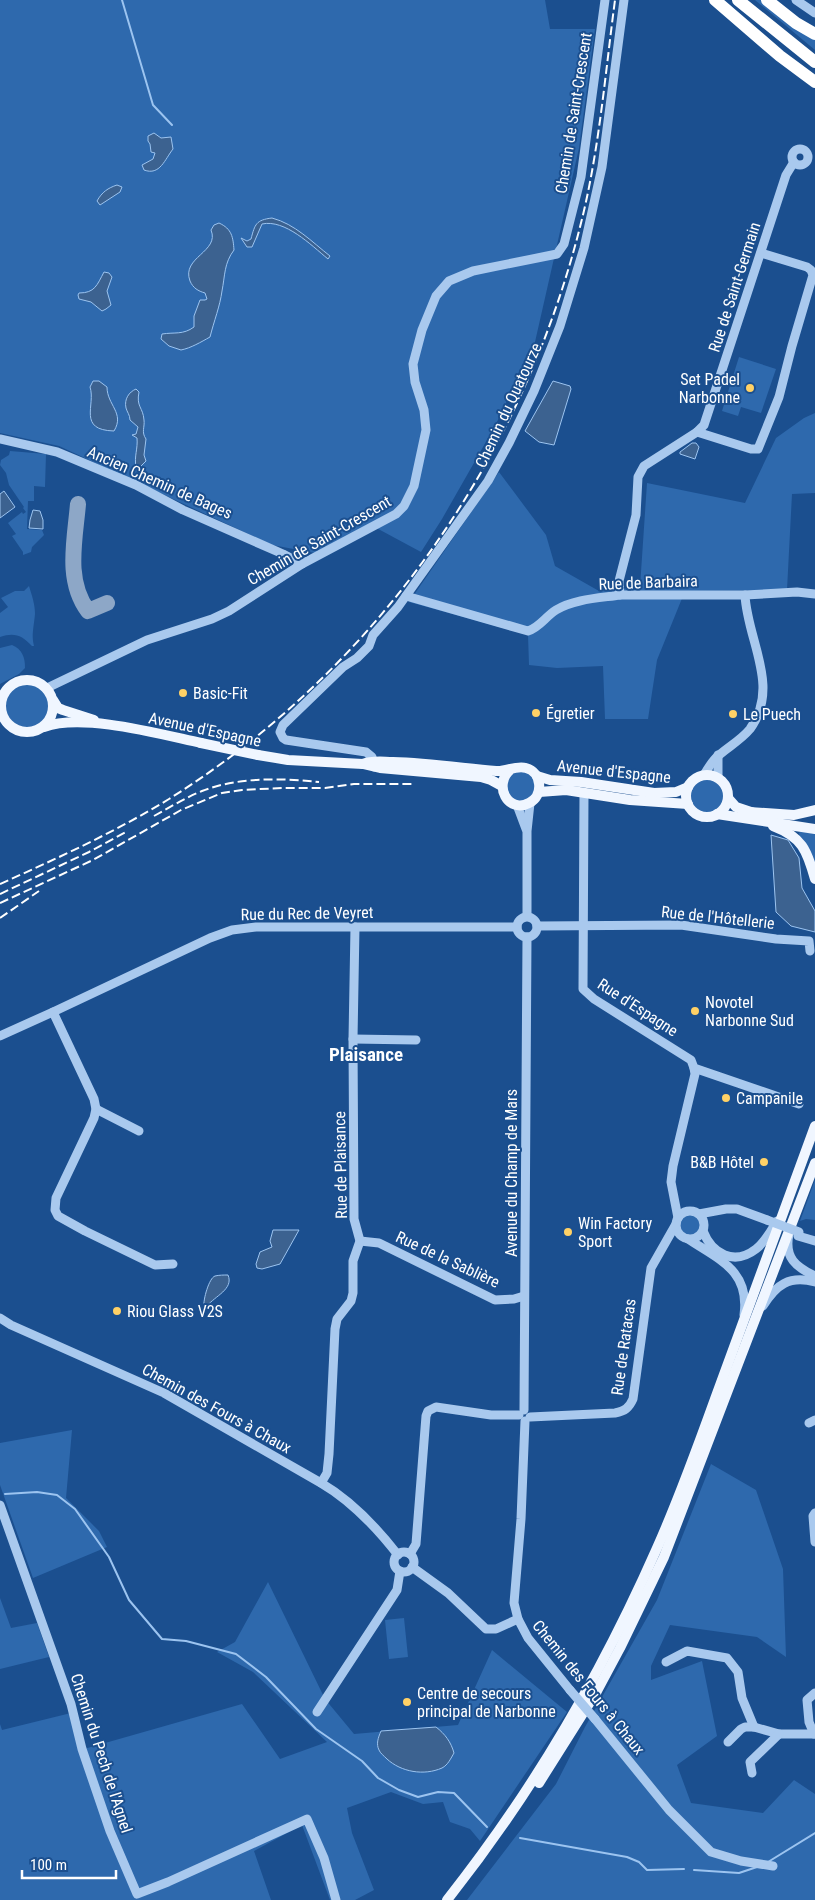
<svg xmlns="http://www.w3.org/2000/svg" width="815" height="1900" font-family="'Roboto Condensed',sans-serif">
<rect width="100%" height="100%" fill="#1b4f8f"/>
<g fill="#2e69ad">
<path d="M 0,0 L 545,0 L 550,29 L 595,29 L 579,148 L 535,342 L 495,426 L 442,519 L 421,552 L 369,524 L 315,553 L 272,545 L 59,446 L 0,433 Z"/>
<path d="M 755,0 L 763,0 L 815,37 L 815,50 Z"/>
<path d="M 739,357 L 776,369 L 761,413 L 741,407 L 738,416 L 722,411 Z"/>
<path d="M 815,413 L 815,493 L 792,494 L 787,590 L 685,591 L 657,660 L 648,719 L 605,719 L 603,666 L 557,668 L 529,665 L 528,635 L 409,602 L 499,472 L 546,535 L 555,566 L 599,591 L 640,587 L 647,483 L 745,503 L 776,438 L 804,418 Z"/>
<path d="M 10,451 L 46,454 L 45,487 L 34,486 L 34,501 L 28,501 L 27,529 L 42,530 L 44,535 L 32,547 L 31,552 L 23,555 L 23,552 L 12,536 L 16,534 L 8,523 L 22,512 L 23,514 L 26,512 L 23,508 L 24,507 L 9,485 L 6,473 L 0,465 L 1,460 L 9,455 Z"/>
<path d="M 29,586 C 32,596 35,604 35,614 C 34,626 31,635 34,646 L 32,646 C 22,635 14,632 0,637 L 0,613 L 8,607 L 1,598 L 15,591 L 24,591 Z"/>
<path d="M 12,645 C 22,649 25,657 25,668 L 19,674 L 0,684 L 0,648 Z"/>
<circle cx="27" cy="706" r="22"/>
<circle cx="521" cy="786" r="15"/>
<circle cx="707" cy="796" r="18"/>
<path d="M 801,831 L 815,834 L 815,864 L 800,837 L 799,833 Z"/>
<path d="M 815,1180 L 815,1220 L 806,1219 L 800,1221 Z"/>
<circle cx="690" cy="1225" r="10"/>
<path d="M 72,1430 L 66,1498 L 99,1531 L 107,1547 L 33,1578 L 0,1485 L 0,1443 Z"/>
<path d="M 711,1464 L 756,1490 L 783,1569 L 786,1657 L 757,1637 L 670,1625 L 651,1666 L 651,1680 L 702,1661 L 717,1736 L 677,1765 L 691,1803 L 763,1813 L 794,1780 L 815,1794 L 815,1900 L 467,1900 L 556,1784 L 585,1727 L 657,1600 Z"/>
<path d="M 268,1582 L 325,1699 L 354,1734 L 458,1725 L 492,1650 L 567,1712 L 480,1841 L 470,1829 L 450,1822 L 443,1802 L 423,1804 L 391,1792 L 347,1808 L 352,1833 L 374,1890 L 355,1900 L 330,1900 L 302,1825 L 254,1851 L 271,1900 L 0,1900 L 0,1724 L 2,1730 L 71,1713 L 84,1749 L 242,1704 L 280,1759 L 327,1742 L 253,1672 L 217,1652 L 235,1642 Z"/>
<path d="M 0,1598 L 11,1628 L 37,1623 L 49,1657 L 0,1669 Z"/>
<path d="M 404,1618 L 408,1657 L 389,1659 L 385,1620 Z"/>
</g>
<g fill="#3c6290" stroke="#9cc4f0">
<path d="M 154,133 L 161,138 L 171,137 L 173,149 C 165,159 160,176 144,170 L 142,165 L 153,159 L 155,153 L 151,152 L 150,144 L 148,141 L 148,136 Z"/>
<path d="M 117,185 L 122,187 L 120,192 L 100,205 L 97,201 C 102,192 108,188 117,185 Z"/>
<path d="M 272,218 C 295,224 312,242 330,256 L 328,259 C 311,245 285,219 262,224 L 252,247 L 247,247 L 241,238 L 247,241 L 251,239 C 255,224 256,220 272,218 Z"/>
<path d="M 219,223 C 232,229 233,237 234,250 C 224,263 225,276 222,291 C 220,306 214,321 210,337 C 201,342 191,348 181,350 L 169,346 L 161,339 L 162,334 C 175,332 183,335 194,327 L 194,316 L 200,300 L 205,300 L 207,299 L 205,293 C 198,291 193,288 190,281 C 181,257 220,252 211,230 L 214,225 Z"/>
<path d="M 104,272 L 109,273 L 112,277 L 107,291 L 111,305 L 106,309 L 102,311 L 91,302 L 79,299 L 78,295 L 79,293 C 95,293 97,285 104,272 Z"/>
<path d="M 93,381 L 99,381 L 107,387 C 107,405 125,413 114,431 C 77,430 96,405 90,387 Z"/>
<path d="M 553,381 L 570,386 L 571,389 L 554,445 L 539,442 L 525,431 Z"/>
<path d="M 136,389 L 139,392 C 136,407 143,407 144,420 C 145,427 141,432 146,439 L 144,455 L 146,461 L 139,468 L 136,467 C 134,456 138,449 137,438 L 132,435 L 136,434 L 138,427 L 130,420 C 130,415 127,412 126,408 C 124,399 129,392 136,389 Z"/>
<path d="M 692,443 L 696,443 L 699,447 L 695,459 L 680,454 L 680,452 Z"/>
<path d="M 4,491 L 15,507 L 0,518 L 0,494 Z"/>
<path d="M 33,510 L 40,511 L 43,520 L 43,529 L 29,528 L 30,520 Z"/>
<path d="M 771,835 L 788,840 L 799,858 L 802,888 L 815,911 L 815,932 L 791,926 L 776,912 Z"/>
<path d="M 273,1230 L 299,1230 L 280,1264 L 262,1269 L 257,1268 L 256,1264 L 260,1252 L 272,1247 L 270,1241 Z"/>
<path d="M 228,1275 C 234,1289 215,1296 207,1306 L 204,1306 C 203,1300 209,1278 215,1276 C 219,1275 224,1275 228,1275 Z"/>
<path d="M 436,1727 C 445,1734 451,1742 454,1753 C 451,1758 448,1765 442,1768 C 424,1776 401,1772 387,1759 C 384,1756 380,1753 379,1750 C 376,1744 378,1738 381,1731 Z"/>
</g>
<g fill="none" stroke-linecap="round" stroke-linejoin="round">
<g stroke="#9cc4f0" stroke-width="2">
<path d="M 122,0 L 153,105 L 172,125"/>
<path d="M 5,1494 L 37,1492 L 57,1495 L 75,1509 L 109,1557 L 129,1600 L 162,1639 L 186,1641 L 236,1654 L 266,1677 L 316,1729 L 362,1761 L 378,1778 L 399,1790 L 418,1797 L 438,1792 L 454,1793 L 487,1827"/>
<path d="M 520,1838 L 627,1857 L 639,1862 L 647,1870 L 684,1869"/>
<path d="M 768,1862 L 815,1833"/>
<path d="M 694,1870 L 739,1873 L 757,1867"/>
</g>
<path stroke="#8da7c7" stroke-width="16" d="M 78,504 C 75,540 65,580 88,611 L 107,603"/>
<g stroke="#a9c9ee" stroke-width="9">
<path d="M 796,0 L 815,13"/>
<circle cx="800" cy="157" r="8"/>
<path d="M 697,432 L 751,449 L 758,449 L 779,397 L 792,346 L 813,275 L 811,270 L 807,267 L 761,253"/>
<path d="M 0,439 L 57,452 L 136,485 L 183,510 L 283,554 L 302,564"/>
<path d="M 620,595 L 619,581 L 636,515 L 638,477 L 644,466 L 697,432 L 704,425 L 786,175 L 794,162"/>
<path d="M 406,596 L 528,631 C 540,627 545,617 556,610 C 574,599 600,598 620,595 L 745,595 L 797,592 L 815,594"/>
<path d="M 47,688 L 147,640 L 212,619 L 229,611 L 302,564 L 396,514 L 404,506 L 414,486 L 426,430 L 424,410 L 415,382 L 413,364 L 422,330 L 436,296 L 449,281 L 473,271 L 557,254 L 564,244 L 581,177 L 605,0"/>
<path d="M 374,767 L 372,757 L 366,752 L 286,740 L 283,738 L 280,732 L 283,725 L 343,667 L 357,658 L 369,646 L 373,635 L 398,607 L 488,481 L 509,443 L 534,391 L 560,326 L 584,248 L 602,167 L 624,0"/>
<path d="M 704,775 C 708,768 712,761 718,756 C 728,747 741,740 750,729 C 781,686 747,640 745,595"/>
<path d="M 718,777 L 718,755"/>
<path d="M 584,793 L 583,989 L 594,999 L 691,1060 L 694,1068 L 799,1104"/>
<path d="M 517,805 L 526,829"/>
<path d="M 527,916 L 527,831 L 530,803"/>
<circle cx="527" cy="927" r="10"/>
<path d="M 537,926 L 681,925 L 776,939 L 809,941 L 810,951"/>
<path d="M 53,1012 L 94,1099 L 96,1109 L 94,1118 L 56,1198 L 55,1210 L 58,1216 L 85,1231 L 155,1265 L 173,1264"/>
<path d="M 0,1036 L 53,1012 L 210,938 L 232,930 L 256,927 L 517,927"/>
<path d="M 353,1039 L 416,1040"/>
<path d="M 96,1109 L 139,1131"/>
<circle cx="690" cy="1225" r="14"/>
<path d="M 699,1214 L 726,1209 L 737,1209 L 767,1220"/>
<path d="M 678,1218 L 671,1182 L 673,1166 L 695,1074 L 694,1068"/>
<path d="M 703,1231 C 712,1254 734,1266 756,1249 C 765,1242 771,1231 777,1221"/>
<path d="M 789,1234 C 784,1258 796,1267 815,1276"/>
<path d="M 798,1236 L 815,1241"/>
<path d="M 688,1239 C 720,1260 750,1271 744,1315"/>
<path d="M 360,1241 L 379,1243 L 495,1300 L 514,1299 L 524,1296"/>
<path d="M 763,1306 C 776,1285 789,1275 815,1282"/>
<path d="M 0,1318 L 11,1325 L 164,1393 L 321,1483 C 350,1500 377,1528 398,1555"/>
<path d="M 524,1410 L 527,937"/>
<path d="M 530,1417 L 615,1413 C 625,1411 629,1408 633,1399 L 651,1268 L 676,1224"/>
<path d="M 525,1421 L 521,1519 L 514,1603 L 518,1619 L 528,1638 L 570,1690"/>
<path d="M 809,1423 L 815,1420"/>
<path d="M 321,1483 L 327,1473 L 329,1454 L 335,1329 L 337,1319 L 351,1301 L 353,1293 L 353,1261 L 360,1241 L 354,1219 L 353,1039 L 355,927"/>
<path d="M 0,1505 L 71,1704 L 82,1749 L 110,1831 L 137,1894 L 168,1882 L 307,1819 L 324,1858 L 336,1900"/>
<path d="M 815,1513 L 813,1516 L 815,1542"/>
<circle cx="404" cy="1562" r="10"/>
<path d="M 410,1554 L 416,1544 L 426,1416 L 428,1411 L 436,1407 L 491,1415 L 519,1415"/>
<path d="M 412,1567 L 448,1593 L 486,1629 L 496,1629 L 518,1619"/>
<path d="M 666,1662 L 687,1651 L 727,1658 L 738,1672 L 742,1698 L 754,1727"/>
<path d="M 317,1712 L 397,1590 L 400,1571"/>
<path d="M 595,1719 L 669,1810 L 711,1852 L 741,1861 L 773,1866"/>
<path d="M 814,1734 L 809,1722 L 807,1700 L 815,1693"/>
<path d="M 728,1742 L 741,1729 L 745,1727 L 754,1727 L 779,1734 L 815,1734"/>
<path d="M 752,1773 L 750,1762 L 779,1734"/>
</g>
<g stroke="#f0f6ff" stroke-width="10">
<circle cx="27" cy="706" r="26"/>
<path d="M 53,700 L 58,708 L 63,710 L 94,720"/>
<path d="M 44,727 C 83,713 159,734 201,743"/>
<path d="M 258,755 L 288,760 L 363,764 L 380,768 L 481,777 L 491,780 L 502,786"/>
<path d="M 363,764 C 373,760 383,762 393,762 C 428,763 462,768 496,771 C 506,772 516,765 526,768 C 542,772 544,796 529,803 C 508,814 493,785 510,770"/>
<circle cx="707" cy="796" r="21"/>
<path d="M 537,776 L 550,780 L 581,782 L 654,793 L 676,792 L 688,787"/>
<path d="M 539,792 L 566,790 L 630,800 L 688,804"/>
<path d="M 728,798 L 736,807 L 754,813"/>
<path d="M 749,812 L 794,815 L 815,810"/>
<path d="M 717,814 L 815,829"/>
<path d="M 773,826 C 802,837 807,850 815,879"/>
<path d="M 539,1783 L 597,1691 L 620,1648 L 664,1557 L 815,1163"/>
<path d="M 447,1900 C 532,1793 602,1673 657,1548 C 679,1499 697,1449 715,1399 C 749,1308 782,1217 815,1126"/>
</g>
<g stroke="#fff" stroke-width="12">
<path d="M 715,0 L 780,56 L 815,82"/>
<path d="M 738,0 L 815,62"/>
<path d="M 767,0 L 796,23 L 815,34"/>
</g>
<g stroke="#fff" stroke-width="2" stroke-dasharray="9 4" stroke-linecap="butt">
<path d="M 154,816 C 170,807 185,798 202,791 C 238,777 281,778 319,782"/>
<path d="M 0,884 C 58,858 115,832 169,799 C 375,670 521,461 580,227 C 599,153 605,75 615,0"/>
<path d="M 0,894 L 89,852 L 126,832"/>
<path d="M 0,903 L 93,860 L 181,810 L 222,793 L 242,790 L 282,788 L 325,788 L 354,784 L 415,784"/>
<path d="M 0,918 L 39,891"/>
</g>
<g stroke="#a9c9ee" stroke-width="9">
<path d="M 767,1220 L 799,1232"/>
<path d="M 570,1690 L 595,1719"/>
</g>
<path stroke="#f0f6ff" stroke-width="10" d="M 201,743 L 258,755"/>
</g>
<g fill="#ffd166" stroke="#1b4f8f" stroke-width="2">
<circle cx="750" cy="388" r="5"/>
<circle cx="183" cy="693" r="5"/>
<circle cx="536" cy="713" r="5"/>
<circle cx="733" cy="714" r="5"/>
<circle cx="695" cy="1011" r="5"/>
<circle cx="726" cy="1098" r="5"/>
<circle cx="764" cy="1162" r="5"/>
<circle cx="568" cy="1232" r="5"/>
<circle cx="117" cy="1311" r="5"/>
<circle cx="407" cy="1702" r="5"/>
</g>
<g text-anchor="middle" stroke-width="4" stroke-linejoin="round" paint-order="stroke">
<g font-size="16" fill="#fff" stroke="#1b4f8f">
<text transform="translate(573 113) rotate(-81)" y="6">Chemin de Saint-Crescent</text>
<text transform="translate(734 287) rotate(-72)" y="6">Rue de Saint-Germain</text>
<text transform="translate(508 405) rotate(-65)" y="6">Chemin du Quatourze</text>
<text transform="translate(160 482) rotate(24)" y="6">Ancien Chemin de Bages</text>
<text transform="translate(319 540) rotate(-30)" y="6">Chemin de Saint-Crescent</text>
<text transform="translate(648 582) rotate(-2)" y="6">Rue de Barbaira</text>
<text transform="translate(205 729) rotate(12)" y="6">Avenue d'Espagne</text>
<text transform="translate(614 771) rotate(6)" y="6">Avenue d'Espagne</text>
<text transform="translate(307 913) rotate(-1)" y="6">Rue du Rec de Veyret</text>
<text transform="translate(718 917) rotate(6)" y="6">Rue de l'Hôtellerie</text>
<text transform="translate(638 1007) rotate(33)" y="6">Rue d'Espagne</text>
<text transform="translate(340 1165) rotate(-91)" y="6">Rue de Plaisance</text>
<text transform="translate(511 1173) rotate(-90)" y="6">Avenue du Champ de Mars</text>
<text transform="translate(448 1259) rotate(25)" y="6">Rue de la Sablière</text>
<text transform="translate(623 1347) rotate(-82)" y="6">Rue de Ratacas</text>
<text transform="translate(217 1408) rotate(29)" y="6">Chemin des Fours à Chaux</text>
<text transform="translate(589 1687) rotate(51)" y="6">Chemin des Fours à Chaux</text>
<text transform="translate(102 1753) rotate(72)" y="6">Chemin du Pech de l'Agnel</text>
</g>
<g font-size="16" fill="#fff" stroke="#1b4f8f" text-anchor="start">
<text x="740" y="385" text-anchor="end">Set Padel<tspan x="740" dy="18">Narbonne</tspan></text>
<text x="193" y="699">Basic-Fit</text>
<text x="546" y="719">Égretier</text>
<text x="743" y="720">Le Puech</text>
<text x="705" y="1008">Novotel<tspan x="705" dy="18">Narbonne Sud</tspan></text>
<text x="736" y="1104">Campanile</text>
<text x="754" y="1168" text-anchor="end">B&amp;B Hôtel</text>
<text x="578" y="1229">Win Factory<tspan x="578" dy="18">Sport</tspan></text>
<text x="127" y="1317">Riou Glass V2S</text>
<text x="417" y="1699">Centre de secours<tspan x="417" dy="18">principal de Narbonne</tspan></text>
</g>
<g font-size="19" font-weight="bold" fill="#fff" stroke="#1b4f8f">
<text x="366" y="1061">Plaisance</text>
</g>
</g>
<path d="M22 1870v8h94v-8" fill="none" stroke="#ffffff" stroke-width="2.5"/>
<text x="30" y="1870" font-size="15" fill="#ffffff" stroke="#1b4f8f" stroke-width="4" paint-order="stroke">100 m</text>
</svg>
